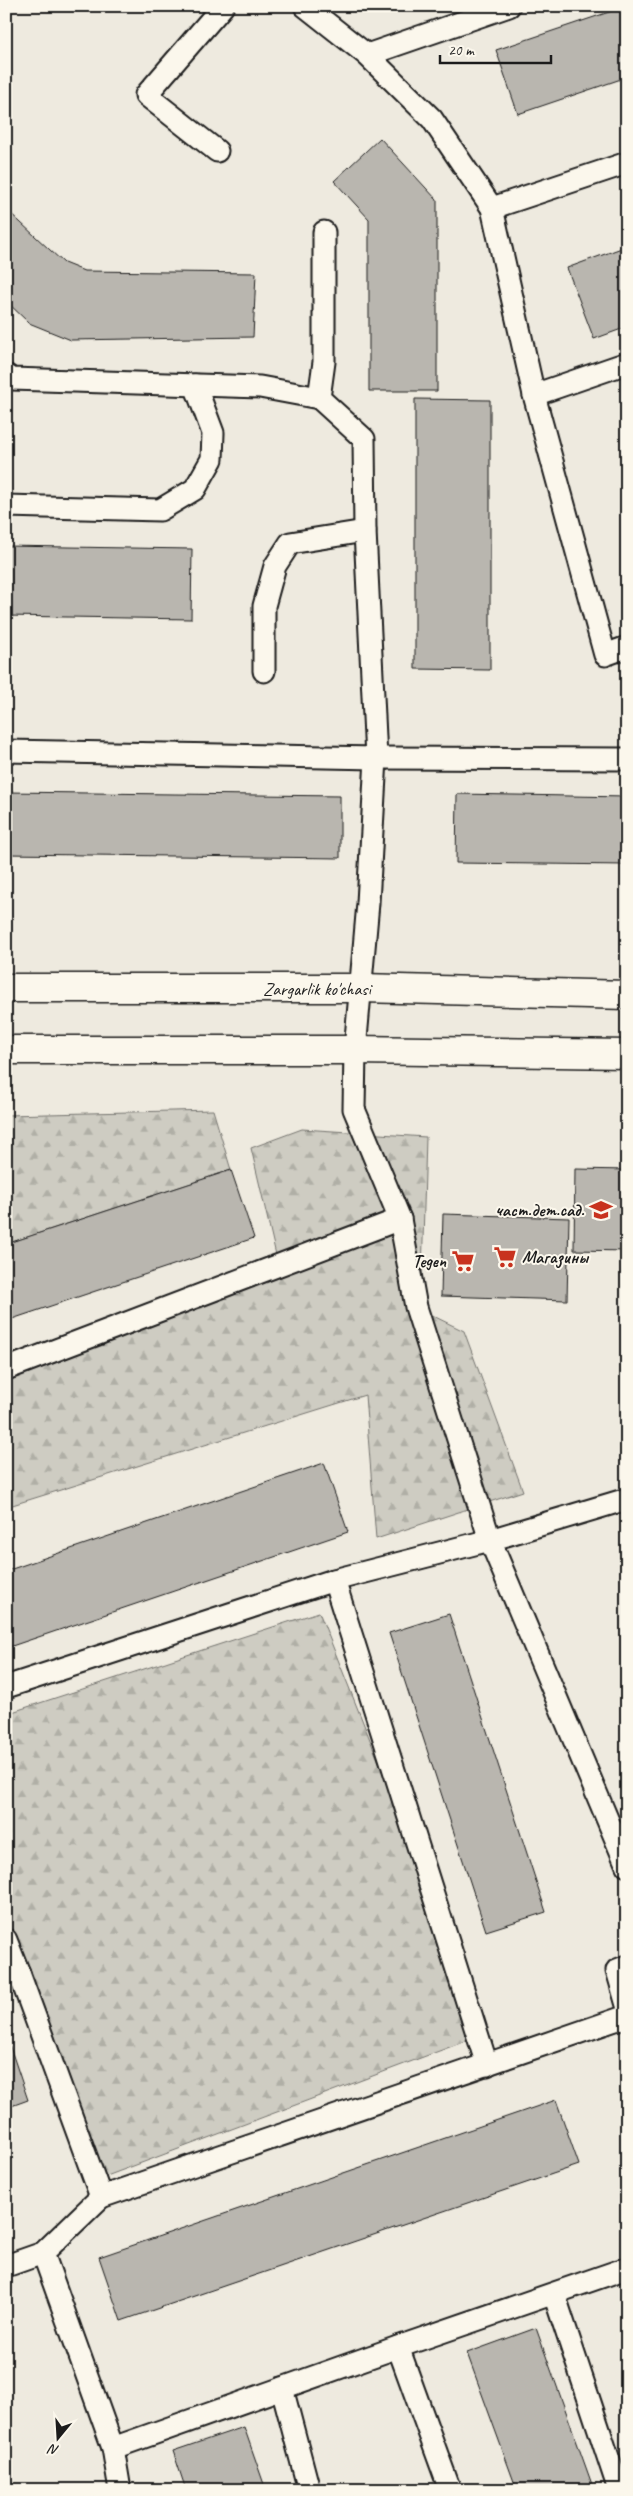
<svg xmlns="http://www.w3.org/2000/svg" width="633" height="2496" font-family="Caveat,sans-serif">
<defs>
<pattern id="forest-firs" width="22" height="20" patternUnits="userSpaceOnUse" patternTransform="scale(1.25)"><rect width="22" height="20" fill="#ceccc2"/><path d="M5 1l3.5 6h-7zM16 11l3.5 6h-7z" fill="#b0afa6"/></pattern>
</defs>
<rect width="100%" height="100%" fill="#eeeadf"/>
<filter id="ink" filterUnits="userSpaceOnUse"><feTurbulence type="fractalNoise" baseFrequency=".02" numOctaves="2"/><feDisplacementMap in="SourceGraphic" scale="10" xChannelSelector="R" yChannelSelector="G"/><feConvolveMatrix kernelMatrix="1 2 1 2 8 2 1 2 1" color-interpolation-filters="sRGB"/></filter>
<g filter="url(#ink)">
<g fill="url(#forest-firs)" stroke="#75746f">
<path d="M 213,1110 L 231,1170 L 6,1244 L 6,1115 Z"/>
<path d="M 302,1129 L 426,1137 L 421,1310 L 464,1331 L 523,1491 L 376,1539 L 365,1395 L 6,1507 L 6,1364 L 280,1272 L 251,1148 Z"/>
<path d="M 319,1612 L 487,2033 L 104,2177 L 6,1951 L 6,1714 Z"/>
</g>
<g fill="#b9b6af" stroke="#1c1c1c">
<path d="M 627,6 L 627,77 L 518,114 L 496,50 Z"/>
<path d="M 380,138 L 437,200 L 437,391 L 369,391 L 369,219 L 334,181 Z"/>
<path d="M 6,209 L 64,263 L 84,271 L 256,273 L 253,337 L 71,340 L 29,323 L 6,301 Z"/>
<path d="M 627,246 L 627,327 L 594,339 L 567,268 Z"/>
<path d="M 415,399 L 490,400 L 490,670 L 415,669 Z"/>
<path d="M 6,546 L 192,549 L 191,619 L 6,616 Z"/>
<path d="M 6,792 L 340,796 L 340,858 L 6,854 Z"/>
<path d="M 457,794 L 627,797 L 627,865 L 456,863 Z"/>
<path d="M 575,1169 L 627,1170 L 627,1251 L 574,1250 Z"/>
<path d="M 231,1170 L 254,1238 L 6,1321 L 6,1244 Z"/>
<path d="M 443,1214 L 569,1218 L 567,1300 L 441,1296 Z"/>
<path d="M 324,1463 L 348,1532 L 6,1648 L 6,1571 Z"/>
<path d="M 449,1614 L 546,1912 L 486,1931 L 389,1633 Z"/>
<path d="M 6,2035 L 28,2100 L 6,2108 Z"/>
<path d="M 556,2100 L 579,2165 L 121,2321 L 99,2257 Z"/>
<path d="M 536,2328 L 594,2490 L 517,2490 L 467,2353 Z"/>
<path d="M 244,2427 L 266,2490 L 186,2490 L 173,2451 Z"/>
</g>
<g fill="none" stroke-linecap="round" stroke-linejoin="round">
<defs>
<g id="lane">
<path d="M 305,6 L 367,55 L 432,119 L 492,208 L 534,395 L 605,655 L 627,647"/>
<path d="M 367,55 L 509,6"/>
<path d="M 217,151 L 146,95 L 223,6"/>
<path d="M 492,208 L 627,163"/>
<path d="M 324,232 L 324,362 L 319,398 L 364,439 L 365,531 L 376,758 L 368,903 L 355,1050 L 354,1109 L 400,1219 L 416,1307 L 490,1540 L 627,1866"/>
<path d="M 6,375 L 12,379 L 260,387 L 319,398"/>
<path d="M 534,395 L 627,363"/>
<path d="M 6,506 L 160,510 L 195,489 L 212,459 L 213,433 L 195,385"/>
<path d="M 264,671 L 264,606 L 275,566 L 290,543 L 365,531"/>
<path d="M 6,751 L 376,758 L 627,759"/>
<path d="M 6,1369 L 400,1219"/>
<path d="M 334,1580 L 487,2065"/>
<path d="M 6,1687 L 334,1580 L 490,1540 L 627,1499"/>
<path d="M 6,1940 L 19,1973"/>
<path d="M 627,1966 L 617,1970 L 627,2005"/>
<path d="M 6,1978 L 19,1973 L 101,2197 L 627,2016"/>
<path d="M 43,2253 L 113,2448 L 120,2490"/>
<path d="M 6,2266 L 43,2253 L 101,2197"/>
<path d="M 554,2294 L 619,2490"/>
<path d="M 398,2347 L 450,2490"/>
<path d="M 282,2388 L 309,2490"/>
<path d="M 113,2448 L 398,2347 L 627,2268"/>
</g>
<g id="secondary">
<path d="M 6,988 L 361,988 L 627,995"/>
<path d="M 6,1050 L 355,1050 L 627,1054"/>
</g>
</defs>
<use href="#lane" stroke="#1c1c1c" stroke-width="25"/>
<use href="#secondary" stroke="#1c1c1c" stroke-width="31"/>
<use href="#lane" stroke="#fbf7ec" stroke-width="21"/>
<use href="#secondary" stroke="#fbf7ec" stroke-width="28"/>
</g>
</g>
<defs>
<symbol id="school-bare" viewBox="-9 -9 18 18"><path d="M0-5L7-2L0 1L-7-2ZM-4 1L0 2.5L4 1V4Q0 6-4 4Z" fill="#c8321e" stroke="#fbf7ec" stroke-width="2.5" paint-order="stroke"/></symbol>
<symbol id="supermarket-bare" viewBox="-9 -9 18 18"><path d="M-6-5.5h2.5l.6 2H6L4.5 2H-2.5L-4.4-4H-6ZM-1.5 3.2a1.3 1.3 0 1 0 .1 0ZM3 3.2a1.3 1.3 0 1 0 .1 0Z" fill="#c8321e" stroke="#fbf7ec" stroke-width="2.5" paint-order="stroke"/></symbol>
</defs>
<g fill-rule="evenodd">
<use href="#school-bare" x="585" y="1194" width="32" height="32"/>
<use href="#supermarket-bare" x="489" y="1241" width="32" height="32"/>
<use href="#supermarket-bare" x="447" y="1245" width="32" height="32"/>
</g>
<g text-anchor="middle" stroke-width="4" stroke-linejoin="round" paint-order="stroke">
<g font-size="18" fill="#1c1c1c" stroke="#fbf7ec">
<text x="317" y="995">Zargarlik ko'chasi</text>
</g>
<g font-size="18" font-weight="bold" fill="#1c1c1c" stroke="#fbf7ec" text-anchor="end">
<text x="584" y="1216">част.дет.сад.</text>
<text x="522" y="1263" text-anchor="start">Магазины</text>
<text x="446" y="1267">Tegen</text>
</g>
</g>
<rect width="633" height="2496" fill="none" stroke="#fbf7ec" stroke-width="25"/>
<rect x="12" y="12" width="608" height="2471" fill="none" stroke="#1c1c1c" stroke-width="2" filter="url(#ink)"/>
<g transform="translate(58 2438) rotate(198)" stroke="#fbf7ec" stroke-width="4" paint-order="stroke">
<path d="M0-4L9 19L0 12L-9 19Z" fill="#1c1c1c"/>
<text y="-8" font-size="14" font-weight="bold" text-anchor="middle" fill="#1c1c1c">N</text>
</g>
<path d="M440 55v8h111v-8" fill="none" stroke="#1c1c1c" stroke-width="2.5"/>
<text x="448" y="55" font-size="15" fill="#1c1c1c" stroke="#fbf7ec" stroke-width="4" paint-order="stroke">20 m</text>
</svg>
